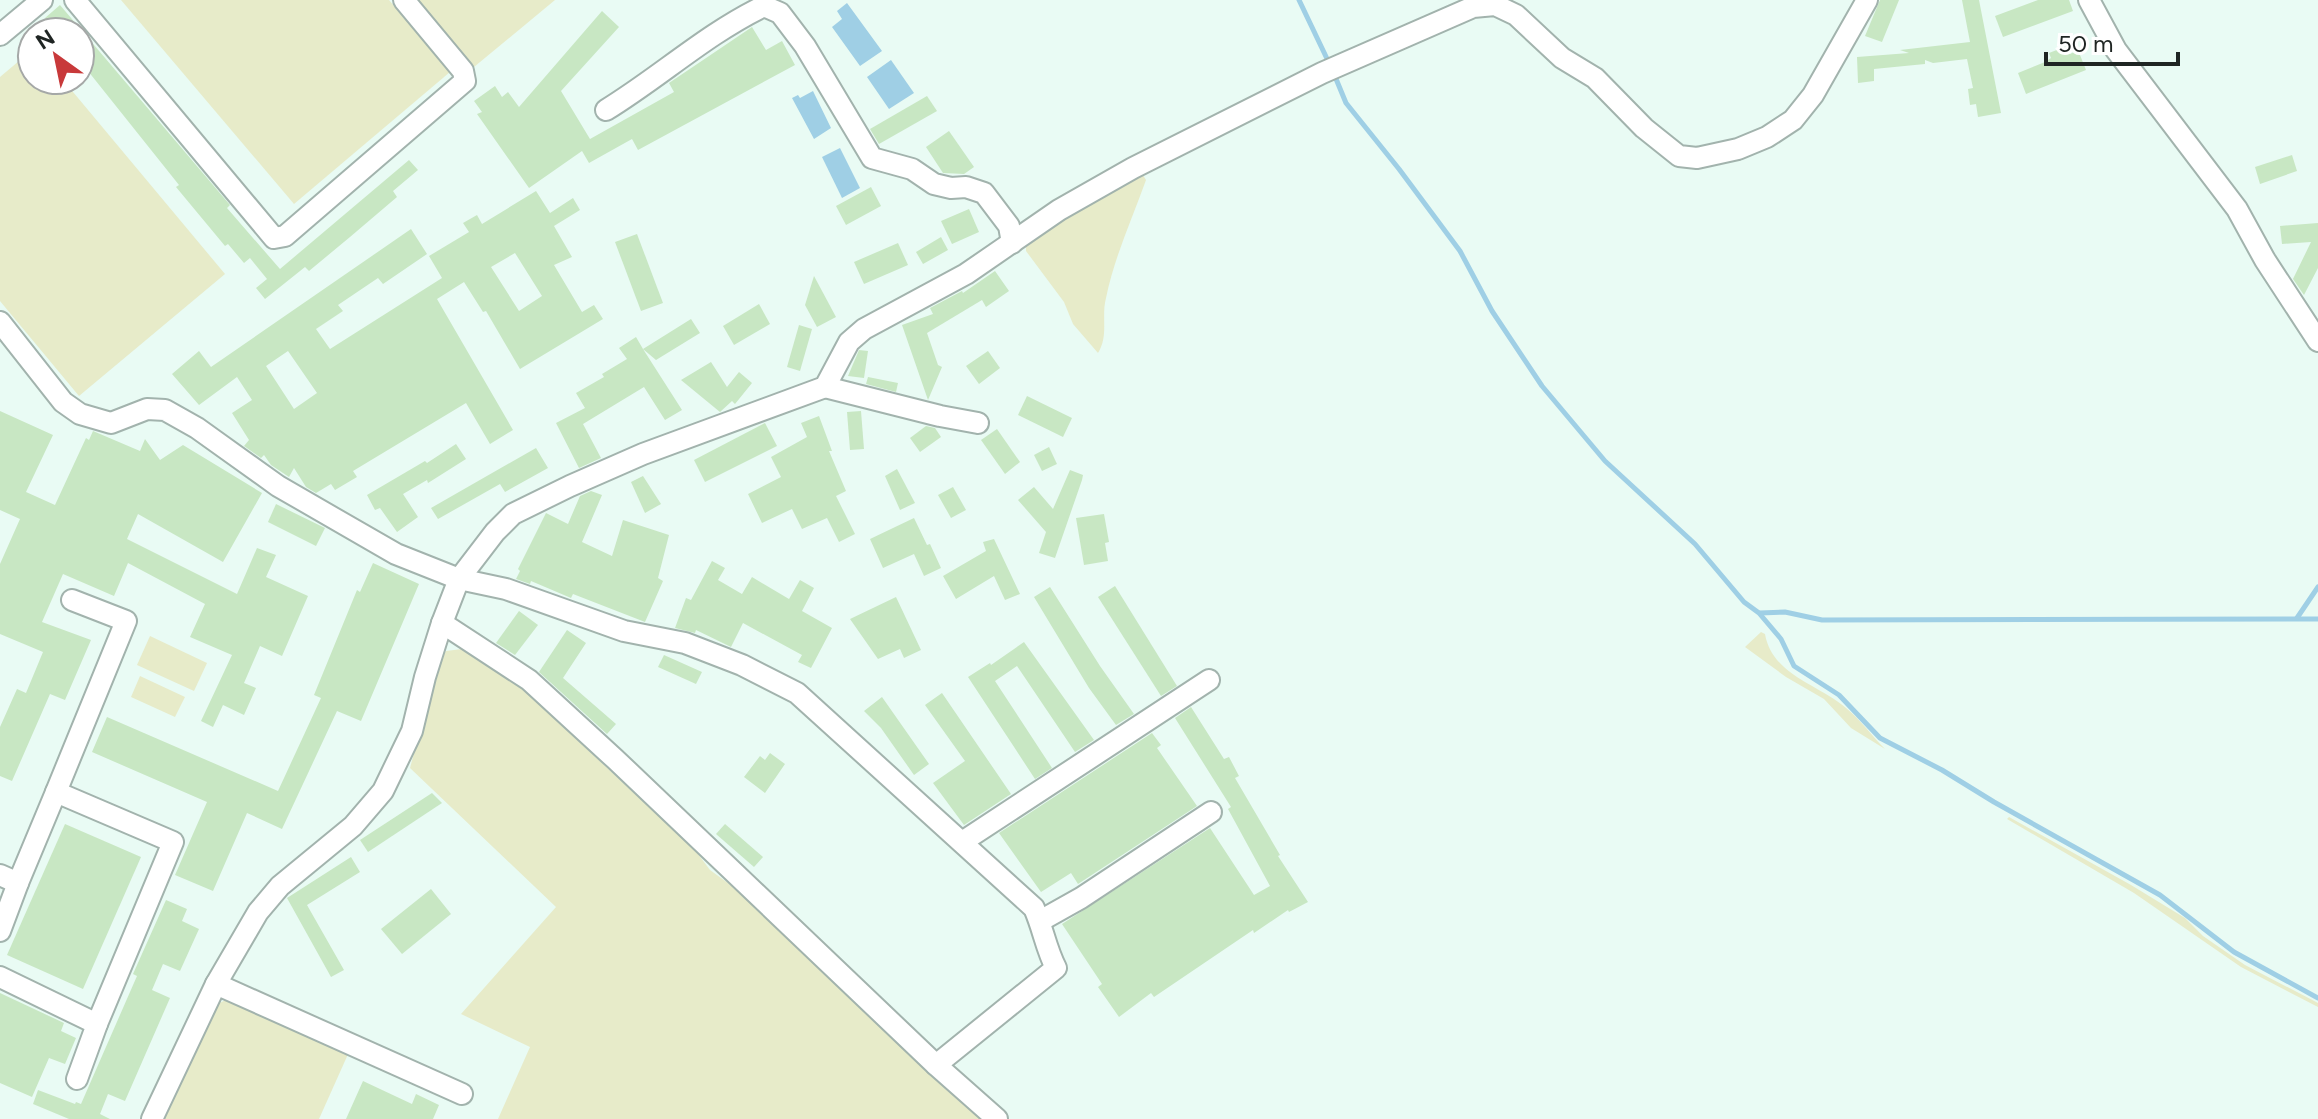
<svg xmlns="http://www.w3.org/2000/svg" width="2318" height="1119" font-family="Figtree,sans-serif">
<rect width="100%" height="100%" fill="#e9fbf4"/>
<g fill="#e7ebc9">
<path d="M 121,0 L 389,0 L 450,72 L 294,204 Z"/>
<path d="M 418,0 L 555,0 L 474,67 Z"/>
<path d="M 32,50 L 32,80 L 63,80 L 225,274 L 79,396 L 0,301 L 0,77 Z"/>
<path d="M 1141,172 L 1146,180 C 1132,219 1114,258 1106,298 C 1101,317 1109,335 1098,353 L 1073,324 L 1064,302 L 1026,251 L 1026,244 L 1034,235 Z"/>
<path d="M 1761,632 L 1765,634 C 1772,675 1818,684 1846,708 C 1860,719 1872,736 1885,749 L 1851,728 L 1824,699 L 1786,677 L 1745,647 Z"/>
<path d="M 150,636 L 207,663 L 194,691 L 137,665 Z"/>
<path d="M 462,649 L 524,690 L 695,850 L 710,870 L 739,891 L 980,1119 L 498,1119 L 530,1047 L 461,1014 L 556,907 L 410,768 L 438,664 L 446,651 Z"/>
<path d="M 140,676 L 185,697 L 175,717 L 131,697 Z"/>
<path d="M 2009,817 L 2131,885 L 2185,918 L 2203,936 L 2245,965 L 2318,1003 L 2318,1007 L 2241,967 L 2134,893 L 2007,819 Z"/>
<path d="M 226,1000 L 349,1052 L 319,1119 L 162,1119 L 217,1004 Z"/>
</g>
<g fill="#9fcfe5">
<path d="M 847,3 L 882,51 L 860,66 L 832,27 L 842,19 L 837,11 Z"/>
<path d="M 891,60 L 914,93 L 889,109 L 867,77 Z"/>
<path d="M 813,91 L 831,128 L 814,139 L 792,98 L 798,95 L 800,98 Z"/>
<path d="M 840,148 L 860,188 L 842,198 L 822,157 Z"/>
</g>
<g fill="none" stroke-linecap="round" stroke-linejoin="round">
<g stroke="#9fcfe5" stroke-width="5">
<path d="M 1299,0 L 1330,65"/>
<path d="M 1334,74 L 1346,103 L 1399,169 L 1460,251 L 1492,311 L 1542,386 L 1605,461 L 1695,544 L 1744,602 L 1759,613 L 1781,639 L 1794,666 L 1839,695 L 1880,738 L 1942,770 L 1994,802 L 2160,895 L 2234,952 L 2318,998"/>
<path d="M 1760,613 L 1785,612 L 1822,620 L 2318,619"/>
<path d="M 2297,618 L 2318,587"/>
</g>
</g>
<g fill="#c8e7c3" fill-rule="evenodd">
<path d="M 1899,0 L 1882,42 L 1865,36 L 1880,0 Z"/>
<path d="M 1962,0 L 1979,0 L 2001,113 L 1978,117 L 1976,104 L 1970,105 L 1968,89 L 1973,88 L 1967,59 L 1933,63 L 1925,60 L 1925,64 L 1874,69 L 1874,81 L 1858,83 L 1857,57 L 1909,53 L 1900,50 L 1970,42 Z"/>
<path d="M 2038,0 L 2069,0 L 2073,11 L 2003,37 L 1995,16 Z"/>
<path d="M 60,5 L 230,205 L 227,208 L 280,269 L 409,160 L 418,170 L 393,191 L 397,197 L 350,237 L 309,271 L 305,267 L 265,299 L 256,288 L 267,279 L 250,258 L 244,263 L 228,244 L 225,246 L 176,187 L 179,185 L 80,61 L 80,32 L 56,32 L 45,18 Z"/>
<path d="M 602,11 L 619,27 L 561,91 L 590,139 L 674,92 L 669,83 L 752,27 L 766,50 L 782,41 L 795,65 L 638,150 L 632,139 L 589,163 L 582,151 L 529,188 L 477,114 L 482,112 L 474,101 L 495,86 L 502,97 L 508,92 L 519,107 Z"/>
<path d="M 2067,46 L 2070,54 L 2078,50 L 2086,70 L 2026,94 L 2018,73 L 2045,62 L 2051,58 L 2049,53 Z"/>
<path d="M 927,96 L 937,111 L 879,144 L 870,129 Z"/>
<path d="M 949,131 L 974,167 L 964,174 L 943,173 L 926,147 Z"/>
<path d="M 2292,155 L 2297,171 L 2260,184 L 2255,167 Z"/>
<path d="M 871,187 L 881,206 L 846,225 L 836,206 Z"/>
<path d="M 536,191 L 550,213 L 573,198 L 580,210 L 554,226 L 572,257 L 554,265 L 582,312 L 594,305 L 603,319 L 520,369 L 486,311 L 483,312 L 464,282 L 437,299 L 513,430 L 490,444 L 466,403 L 353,471 L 357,477 L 335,490 L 331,484 L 316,493 L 306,487 L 294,468 L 289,477 L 271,465 L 264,455 L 261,458 L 244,446 L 249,440 L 232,413 L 252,400 L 237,377 L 199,405 L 172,374 L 199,351 L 211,367 L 411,229 L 427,254 L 383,284 L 378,278 L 338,305 L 343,311 L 316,329 L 330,349 L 442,278 L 429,256 L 469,232 L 463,223 L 477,215 L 482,224 ZM 515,253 L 542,296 L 519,311 L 491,267 ZM 288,351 L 317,393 L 294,409 L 266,366 Z"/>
<path d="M 969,209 L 979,232 L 952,244 L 941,221 Z"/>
<path d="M 2318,223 L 2318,268 L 2304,295 L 2293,279 L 2311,242 L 2282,244 L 2280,226 Z"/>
<path d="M 637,234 L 663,303 L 641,311 L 615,242 Z"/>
<path d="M 941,237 L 948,250 L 923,264 L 916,252 Z"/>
<path d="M 898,243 L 908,265 L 864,284 L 854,262 Z"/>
<path d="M 995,271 L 1009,291 L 986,307 L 982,300 L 927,333 L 938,365 L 942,367 L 928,400 L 902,325 L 933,314 L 930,308 L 962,291 L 963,293 Z"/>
<path d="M 814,276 L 836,317 L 817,327 L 805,305 Z"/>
<path d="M 759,304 L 770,324 L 734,345 L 723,326 Z"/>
<path d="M 691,319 L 700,333 L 656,360 L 643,349 L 682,410 L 665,420 L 644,387 L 583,424 L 601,458 L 579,468 L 556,423 L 585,408 L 576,393 L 604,377 L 602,374 L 627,359 L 619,348 L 636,337 L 643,349 Z"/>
<path d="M 799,325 L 812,329 L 800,371 L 787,367 Z"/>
<path d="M 859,350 L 868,351 L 864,378 L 848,376 Z"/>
<path d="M 988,351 L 1000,368 L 979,384 L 966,366 Z"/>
<path d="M 711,362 L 727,387 L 739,372 L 752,383 L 735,404 L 732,401 L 720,412 L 681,380 Z"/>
<path d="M 868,377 L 898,383 L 896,392 L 866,384 Z"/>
<path d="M 1027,396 L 1072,418 L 1063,437 L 1018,415 Z"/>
<path d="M 0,411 L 53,435 L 26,492 L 55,505 L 86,438 L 89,440 L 93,431 L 140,451 L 145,439 L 160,460 L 183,445 L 262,493 L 223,562 L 138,514 L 127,539 L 237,594 L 257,548 L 276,555 L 266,577 L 308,596 L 282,656 L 260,646 L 244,683 L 256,688 L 244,715 L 223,705 L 213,727 L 201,721 L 232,655 L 190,637 L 205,604 L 128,563 L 114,596 L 63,574 L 42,622 L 91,640 L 65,700 L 50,694 L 12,781 L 0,776 L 0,727 L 17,689 L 26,693 L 43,652 L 0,634 L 0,564 L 20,519 L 0,510 Z"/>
<path d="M 861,411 L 864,449 L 850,450 L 847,412 Z"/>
<path d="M 819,416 L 832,451 L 829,451 L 846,491 L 836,496 L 855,534 L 839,542 L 827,518 L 802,529 L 792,509 L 762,523 L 748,494 L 781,477 L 771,457 L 807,437 L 801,423 Z"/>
<path d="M 765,423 L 777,446 L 705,482 L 694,460 Z"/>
<path d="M 926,426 L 935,428 L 941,437 L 920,452 L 910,438 Z"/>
<path d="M 997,429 L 1020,462 L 1005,474 L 981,440 Z"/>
<path d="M 456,444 L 466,459 L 428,483 L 427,480 L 403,494 L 418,517 L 397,532 L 380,508 L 375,510 L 367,495 L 425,461 L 427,463 Z"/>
<path d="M 1049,447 L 1057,464 L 1042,471 L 1034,455 Z"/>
<path d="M 536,448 L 548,468 L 505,492 L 500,484 L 438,519 L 431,508 Z"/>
<path d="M 897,469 L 915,503 L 900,510 L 885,476 Z"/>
<path d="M 1070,470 L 1083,475 L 1082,480 L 1055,558 L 1039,553 L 1046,532 L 1018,500 L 1034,487 L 1053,509 Z"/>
<path d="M 643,476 L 661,504 L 645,513 L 631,482 Z"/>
<path d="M 953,487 L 966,510 L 951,518 L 938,495 Z"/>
<path d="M 591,491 L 602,495 L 582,542 L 612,556 L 623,520 L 669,535 L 658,578 L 663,581 L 645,622 L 573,594 L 571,598 L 531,581 L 530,584 L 516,579 L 520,571 L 518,569 L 546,513 L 568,524 L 580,496 Z"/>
<path d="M 276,504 L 325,528 L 316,546 L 268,522 Z"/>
<path d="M 1104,514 L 1109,542 L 1105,543 L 1108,561 L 1084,565 L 1076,518 Z"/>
<path d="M 914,518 L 927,545 L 930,544 L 941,568 L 924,576 L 914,554 L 883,568 L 870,539 Z"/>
<path d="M 994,539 L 1020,594 L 1005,600 L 994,576 L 956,599 L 943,576 L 986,551 L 983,542 Z"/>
<path d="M 712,561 L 725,568 L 718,580 L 742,594 L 752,577 L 789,599 L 800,580 L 814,588 L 802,611 L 832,628 L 811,668 L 798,662 L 802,655 L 743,623 L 731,647 L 696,630 L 695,633 L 675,628 L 686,598 L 691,600 Z"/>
<path d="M 373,563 L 419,584 L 361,721 L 337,711 L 282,829 L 247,813 L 213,891 L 175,875 L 207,802 L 92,752 L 107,717 L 278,791 L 321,698 L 314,695 L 357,590 L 360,592 Z"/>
<path d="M 1115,586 L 1177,686 L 1161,696 L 1098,597 Z"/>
<path d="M 1050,587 L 1100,666 L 1134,714 L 1116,725 L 1089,688 L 1034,597 Z"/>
<path d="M 896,597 L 921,650 L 904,658 L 900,649 L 878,659 L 850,619 Z"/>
<path d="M 519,611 L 538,625 L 515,655 L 496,643 Z"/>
<path d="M 567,630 L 586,643 L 563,678 L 616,724 L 607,734 L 539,672 Z"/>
<path d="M 1024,642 L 1094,740 L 1075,752 L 1017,666 L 995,681 L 1052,768 L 1035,779 L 968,677 L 990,663 L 991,665 Z"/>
<path d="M 664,655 L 702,672 L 696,684 L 658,667 Z"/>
<path d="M 942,693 L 1011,794 L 964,825 L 933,783 L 965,761 L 925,705 Z"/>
<path d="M 882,697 L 929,764 L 914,775 L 881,728 L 864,711 Z"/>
<path d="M 1191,707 L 1224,759 L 1229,757 L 1239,776 L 1235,778 L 1280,855 L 1278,856 L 1308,902 L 1289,912 L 1288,910 L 1254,933 L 1253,930 L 1154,997 L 1151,993 L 1119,1017 L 1098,987 L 1102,984 L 1062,924 L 1210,828 L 1254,895 L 1270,886 L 1228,809 L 1231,807 L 1175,718 Z"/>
<path d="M 1152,733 L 1161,745 L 1157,748 L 1197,806 L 1078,884 L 1071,873 L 1041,892 L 999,833 Z"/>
<path d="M 770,753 L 785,764 L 765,793 L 744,777 L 760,756 L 765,760 Z"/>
<path d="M 432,793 L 442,803 L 368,852 L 360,840 Z"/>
<path d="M 65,824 L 141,857 L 83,989 L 7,955 Z"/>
<path d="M 725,824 L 763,857 L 754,867 L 716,834 Z"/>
<path d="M 351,857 L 360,872 L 307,905 L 344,970 L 331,977 L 287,898 Z"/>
<path d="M 431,889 L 451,914 L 402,954 L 381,929 Z"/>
<path d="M 166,900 L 187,909 L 182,921 L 199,929 L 180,971 L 163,964 L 152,990 L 170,998 L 125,1101 L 108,1094 L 100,1114 L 110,1119 L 69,1119 L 33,1104 L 38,1090 L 75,1104 L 76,1102 L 81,1104 L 137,976 L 133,974 Z"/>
<path d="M 0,993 L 64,1023 L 61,1031 L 76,1038 L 65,1064 L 49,1058 L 32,1097 L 0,1083 Z"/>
<path d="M 363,1081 L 412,1104 L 416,1094 L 439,1105 L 433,1119 L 346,1119 Z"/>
</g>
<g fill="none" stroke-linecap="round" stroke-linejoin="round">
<defs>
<g id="minor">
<path d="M 75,0 L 274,238 L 285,236 L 465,81 L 463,71 L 404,0"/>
<path d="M 2089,0 L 2116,50 L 2237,209 L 2265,260 L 2318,341"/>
<path d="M 0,35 L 42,0"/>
<path d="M 606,110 C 660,77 706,34 764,6 L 780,13 L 805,46 L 872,158 L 912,169 L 934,184 L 951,188 L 966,187 L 984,193 L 1009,226 L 1012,243"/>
<path d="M 0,322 L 63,402 L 80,414 L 111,423 L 147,409 L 165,410 L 197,428 L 278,486 L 396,554 L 459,579 L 506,589 L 624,631 L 685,643 L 742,665 L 797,693 L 1034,908 C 1043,928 1046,949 1056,968 L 936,1065"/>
<path d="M 825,387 L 940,416 L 978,423"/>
<path d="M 442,623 L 529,680 L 615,759 L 936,1065 L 997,1119"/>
<path d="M 56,792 L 126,621 L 72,600"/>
<path d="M 962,842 L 1209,680"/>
<path d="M 0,875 L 18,883 L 56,792 L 173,842 L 97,1024"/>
<path d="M 1040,921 L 1081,898 L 1211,812"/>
<path d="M 0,931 L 18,883"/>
<path d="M 0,977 L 97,1024 L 77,1079"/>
<path d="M 216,984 L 462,1094"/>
<path d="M 152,1119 L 216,984 L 258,912 L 280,886 L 353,826 L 383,791 L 412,731 L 425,677 L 442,623 L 459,579 L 495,532 L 513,514 L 570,486 L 643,454 L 825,387 L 849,342 L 864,329 L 966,274 L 1059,210 L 1133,168 L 1322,73 L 1473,7 L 1495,5 L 1516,15 L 1562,58 L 1595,78 L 1644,128 L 1679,156 L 1697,158 L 1738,149 L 1767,137 L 1793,120 L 1813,95 L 1867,0"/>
</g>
</defs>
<use href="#minor" stroke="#a2b3ad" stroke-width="24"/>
<use href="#minor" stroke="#fff" stroke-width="20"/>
</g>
<g transform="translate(56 56) rotate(327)"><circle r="38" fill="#ffffff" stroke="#a5a8a7" stroke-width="2"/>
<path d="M0-6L14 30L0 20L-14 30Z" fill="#c8393a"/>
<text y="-12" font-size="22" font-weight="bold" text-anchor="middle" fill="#1f2523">N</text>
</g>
<path d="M2046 52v12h132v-12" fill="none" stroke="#1f2523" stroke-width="4"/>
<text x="2058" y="52" font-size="24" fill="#1f2523" stroke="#ffffff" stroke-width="6" paint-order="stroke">50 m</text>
</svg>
